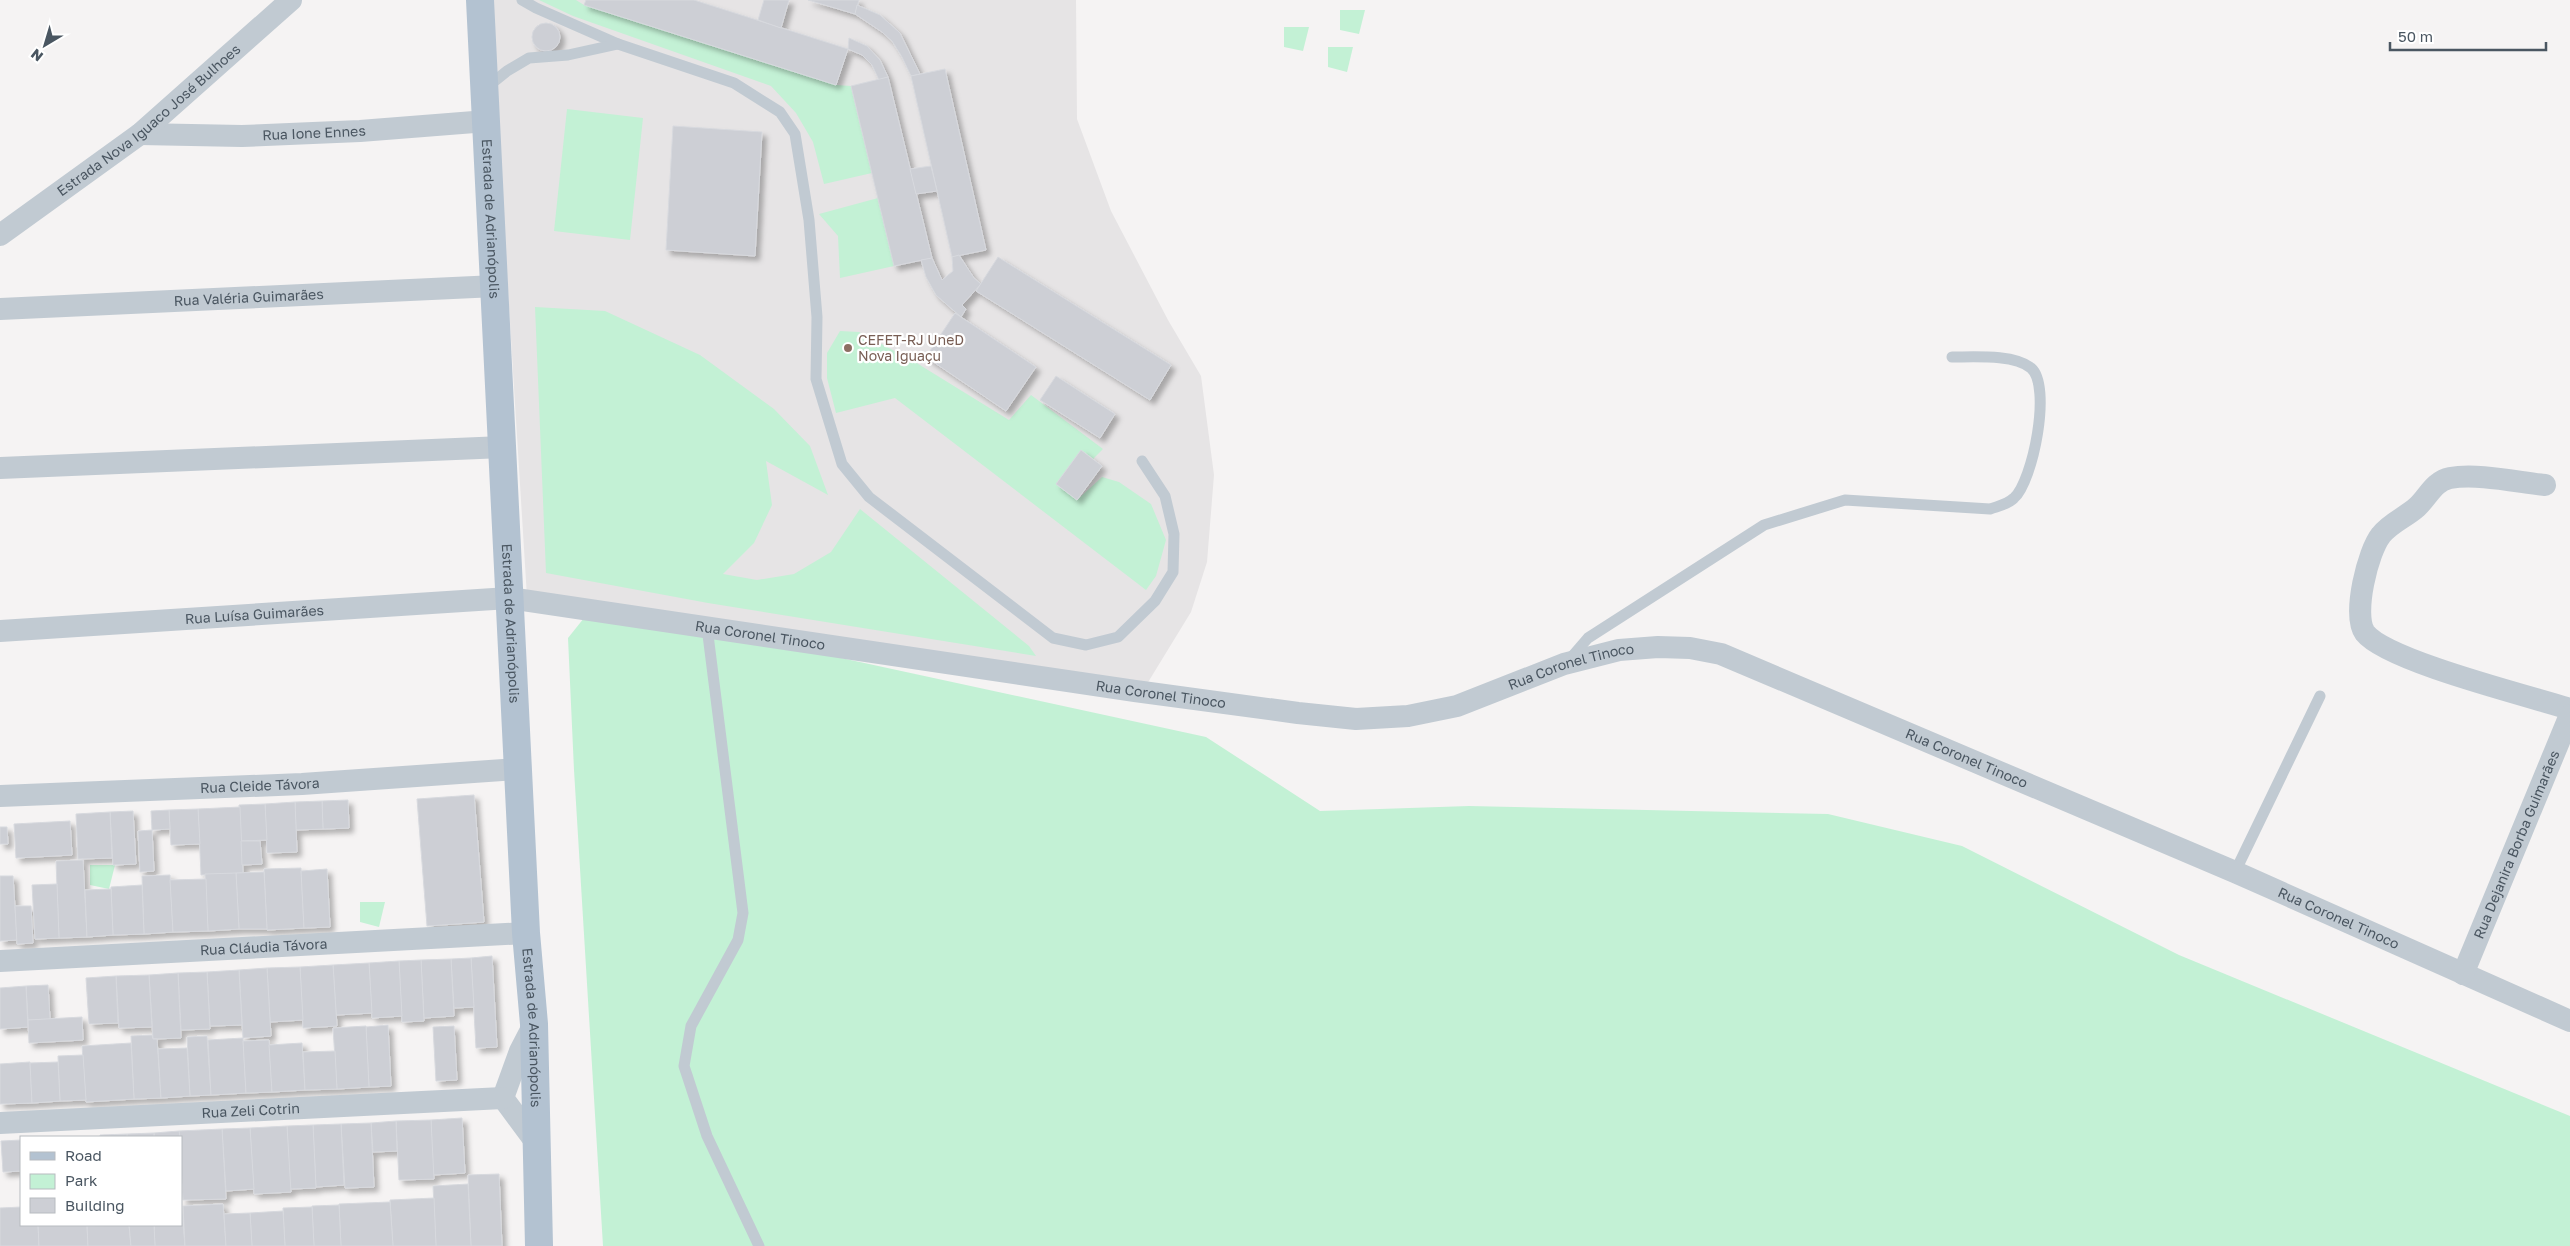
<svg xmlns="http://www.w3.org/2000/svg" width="2570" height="1246" font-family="'Golos Text',sans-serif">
<defs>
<filter id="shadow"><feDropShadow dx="4.5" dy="4.5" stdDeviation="2.5" flood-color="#0004"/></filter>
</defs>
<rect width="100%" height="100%" fill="#f5f3f3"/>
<path fill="#e6e4e5" d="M 490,0 L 1076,0 L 1077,119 L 1111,211 L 1168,320 L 1201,376 L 1214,475 L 1207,562 L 1191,612 L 1139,697 L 527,597 Z"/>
<g fill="#c3f1d5">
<path d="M 539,0 L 576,0 L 584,5 L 836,85 L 851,86 L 872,173 L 824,184 L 813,142 L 796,113 L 771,86 L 573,16 Z"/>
<path d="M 1340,10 L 1365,10 L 1359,34 L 1340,30 Z"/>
<path d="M 1284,27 L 1309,27 L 1303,51 L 1284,47 Z"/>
<path d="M 1328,47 L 1353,47 L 1347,72 L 1328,67 Z"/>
<path d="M 567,109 L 643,118 L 630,240 L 554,231 Z"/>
<path d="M 878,198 L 894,266 L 840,278 L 838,236 L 819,214 Z"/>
<path d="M 535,307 L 605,311 L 700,355 L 774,409 L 810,446 L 828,495 L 766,461 L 772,505 L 754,543 L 723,574 L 757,580 L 794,574 L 831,552 L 860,509 L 1029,646 L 1036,656 L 708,603 L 546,573 Z"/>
<path d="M 840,331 L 859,332 L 915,362 L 1009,420 L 1031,395 L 1103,449 L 1093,459 L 1081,450 L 1056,484 L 1077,500 L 1102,477 L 1119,482 L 1151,504 L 1166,540 L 1156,576 L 1146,590 L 895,398 L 836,413 L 827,378 L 827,353 Z"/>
<path d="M 584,618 L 832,656 L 1206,737 L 1320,811 L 1469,806 L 1828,814 L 1962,846 L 2179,955 L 2570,1116 L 2570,1246 L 603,1246 L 574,770 L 568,638 Z"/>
<path d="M 90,865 L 115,865 L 109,889 L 90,885 Z"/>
<path d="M 360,902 L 385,902 L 379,927 L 360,922 Z"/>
</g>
<g fill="#cdcfd5" stroke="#d7d9de" filter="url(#shadow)">
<path d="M 586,0 L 694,0 L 848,49 L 836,85 L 584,5 Z"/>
<path d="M 764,0 L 789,0 L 781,28 L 758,20 Z"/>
<path d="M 808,0 L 859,0 L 855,14 Z"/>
<path d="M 857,5 L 880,15 L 900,33 L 920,74 L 911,76 L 902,57 L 892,41 L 882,32 L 855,14 Z"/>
<circle cx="546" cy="37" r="14"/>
<path d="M 849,38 L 867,46 L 880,60 L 888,77 L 879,80 L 872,65 L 862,55 L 848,49 Z"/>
<path d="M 945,69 L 986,250 L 952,257 L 911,76 Z"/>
<path d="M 888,77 L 932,258 L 894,266 L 851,86 Z"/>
<path d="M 673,126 L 762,132 L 755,256 L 666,250 Z"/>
<path d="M 931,166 L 937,191 L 916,194 L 910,169 Z"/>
<path d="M 959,255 L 974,278 L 981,284 L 962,305 L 966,309 L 961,317 L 936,295 L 926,277 L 921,260 L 932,258 L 942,280 L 953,271 L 952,257 Z"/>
<path d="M 998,257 L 1171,365 L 1150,400 L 976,291 Z"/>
<path d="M 955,313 L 1036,367 L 1006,411 L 926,357 Z"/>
<path d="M 1056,376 L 1115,414 L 1100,438 L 1040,400 Z"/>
<path d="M 1081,450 L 1102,466 L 1077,500 L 1056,484 Z"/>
<path d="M 474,795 L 484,922 L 427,926 L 417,799 Z"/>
<path d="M 348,800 L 349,828 L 323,829 L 322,801 Z"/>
<path d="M 322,801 L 323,829 L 296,830 L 295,802 Z"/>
<path d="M 295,802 L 297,852 L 267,853 L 265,804 Z"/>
<path d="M 265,804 L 267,840 L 241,841 L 239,805 Z"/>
<path d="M 240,807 L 243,873 L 201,875 L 198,809 Z"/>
<path d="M 198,809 L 200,844 L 171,845 L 169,810 Z"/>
<path d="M 169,810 L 170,829 L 152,830 L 151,811 Z"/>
<path d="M 133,811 L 136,864 L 113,865 L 110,812 Z"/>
<path d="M 110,812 L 112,858 L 78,859 L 76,814 Z"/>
<path d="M 70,821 L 72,855 L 16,858 L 14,824 Z"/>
<path d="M 0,827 L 7,827 L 8,844 L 0,844 Z"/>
<path d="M 152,830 L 154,871 L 140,872 L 138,831 Z"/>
<path d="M 241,841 L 260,841 L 262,864 L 242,865 Z"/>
<path d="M 83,860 L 87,937 L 59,938 L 56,861 Z"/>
<path d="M 301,868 L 304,928 L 267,930 L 264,869 Z"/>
<path d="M 327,869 L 330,927 L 304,928 L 301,871 Z"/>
<path d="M 264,872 L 267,929 L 239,929 L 236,873 Z"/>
<path d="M 236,873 L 239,929 L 208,931 L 205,874 Z"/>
<path d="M 170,875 L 173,932 L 144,934 L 142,876 Z"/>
<path d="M 0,876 L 13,876 L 17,940 L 0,941 Z"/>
<path d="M 206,879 L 208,931 L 173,932 L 170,880 Z"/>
<path d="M 57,884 L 59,938 L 35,939 L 32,885 Z"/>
<path d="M 142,885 L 144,934 L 113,935 L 111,887 Z"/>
<path d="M 111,889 L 113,935 L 87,937 L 85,890 Z"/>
<path d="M 15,906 L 31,906 L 33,943 L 17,944 Z"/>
<path d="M 492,956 L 497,1047 L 476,1048 L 471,958 Z"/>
<path d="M 471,958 L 474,1007 L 454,1008 L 451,959 Z"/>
<path d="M 451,959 L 454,1016 L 424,1018 L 421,960 Z"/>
<path d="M 421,960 L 424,1021 L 402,1022 L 399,961 Z"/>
<path d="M 399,961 L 402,1016 L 372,1018 L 369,963 Z"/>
<path d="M 369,963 L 372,1013 L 336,1015 L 333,965 Z"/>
<path d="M 333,965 L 337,1026 L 303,1028 L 300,967 Z"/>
<path d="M 300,967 L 303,1020 L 270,1022 L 267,968 Z"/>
<path d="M 267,968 L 271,1036 L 243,1038 L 239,970 Z"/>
<path d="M 239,970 L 242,1025 L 210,1026 L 207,972 Z"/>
<path d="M 207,972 L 210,1029 L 181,1030 L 178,973 Z"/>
<path d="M 178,973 L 181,1038 L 153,1039 L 149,975 Z"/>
<path d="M 149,975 L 152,1027 L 119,1028 L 116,976 Z"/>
<path d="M 116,976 L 118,1023 L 89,1024 L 86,978 Z"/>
<path d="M 48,985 L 50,1019 L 28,1020 L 26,986 Z"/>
<path d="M 26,986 L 28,1027 L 0,1029 L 0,988 Z"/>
<path d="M 82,1017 L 83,1040 L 29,1043 L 28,1020 Z"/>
<path d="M 388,1025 L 391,1086 L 369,1087 L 366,1027 Z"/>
<path d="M 366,1026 L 369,1087 L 337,1089 L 333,1028 Z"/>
<path d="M 454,1026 L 457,1080 L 436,1081 L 433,1027 Z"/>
<path d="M 152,1035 L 153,1039 L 157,1039 L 161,1098 L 134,1099 L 131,1036 Z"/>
<path d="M 207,1036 L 211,1095 L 190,1096 L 187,1037 Z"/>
<path d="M 243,1038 L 246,1093 L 211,1095 L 208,1040 Z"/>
<path d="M 269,1040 L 272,1092 L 246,1093 L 243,1041 Z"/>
<path d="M 131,1043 L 134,1099 L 86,1102 L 82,1046 Z"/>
<path d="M 302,1043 L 305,1090 L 272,1092 L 269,1045 Z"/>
<path d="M 187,1048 L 190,1096 L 161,1098 L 158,1049 Z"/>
<path d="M 335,1051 L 337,1089 L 305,1090 L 303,1052 Z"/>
<path d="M 83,1055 L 86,1100 L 60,1101 L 58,1056 Z"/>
<path d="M 30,1062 L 32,1103 L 0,1104 L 0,1064 Z"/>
<path d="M 58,1062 L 60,1101 L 32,1103 L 30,1063 Z"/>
<path d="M 462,1118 L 465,1173 L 433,1175 L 431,1120 Z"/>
<path d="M 431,1120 L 434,1179 L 399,1180 L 396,1121 Z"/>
<path d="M 396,1121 L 397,1151 L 373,1152 L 371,1123 Z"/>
<path d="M 371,1123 L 374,1187 L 345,1188 L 341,1124 Z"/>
<path d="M 341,1124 L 344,1185 L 316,1187 L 313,1125 Z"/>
<path d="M 313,1125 L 316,1188 L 290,1189 L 287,1126 Z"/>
<path d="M 287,1126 L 291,1192 L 254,1194 L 250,1128 Z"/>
<path d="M 250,1128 L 254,1189 L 226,1191 L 222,1129 Z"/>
<path d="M 222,1129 L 226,1199 L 183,1200 L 179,1131 Z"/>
<path d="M 179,1131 L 180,1137 L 154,1137 L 154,1133 Z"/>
<path d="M 154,1133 L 154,1137 L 127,1137 L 127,1134 Z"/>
<path d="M 127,1134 L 127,1137 L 100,1137 L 100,1135 Z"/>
<path d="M 21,1140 L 21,1171 L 3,1172 L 1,1141 Z"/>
<path d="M 499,1174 L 502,1246 L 471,1246 L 468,1175 Z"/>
<path d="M 468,1184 L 471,1246 L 436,1246 L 433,1186 Z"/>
<path d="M 434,1198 L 436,1246 L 393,1246 L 390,1200 Z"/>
<path d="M 181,1200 L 185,1246 L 155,1246 L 154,1225 L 181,1225 Z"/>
<path d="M 390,1202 L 393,1246 L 341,1246 L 339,1204 Z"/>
<path d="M 223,1204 L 226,1246 L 185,1246 L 183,1206 Z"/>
<path d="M 339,1205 L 341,1246 L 314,1246 L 312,1206 Z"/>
<path d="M 21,1207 L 21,1225 L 38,1225 L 39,1246 L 0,1246 L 0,1208 Z"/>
<path d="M 312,1207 L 314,1246 L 285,1246 L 283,1208 Z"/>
<path d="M 283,1211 L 285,1246 L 252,1246 L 250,1213 Z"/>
<path d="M 250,1213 L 252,1246 L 226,1246 L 224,1214 Z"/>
<path d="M 38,1225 L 87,1225 L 88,1246 L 39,1246 Z"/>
<path d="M 129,1225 L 131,1246 L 88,1246 L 87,1226 Z"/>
<path d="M 129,1225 L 154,1225 L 155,1246 L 131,1246 Z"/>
</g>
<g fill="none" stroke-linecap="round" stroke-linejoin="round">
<g stroke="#c1cad2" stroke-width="11">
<path d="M 522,0 L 536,8 L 618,44 L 734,83 L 780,112 L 795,134 L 809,220 L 817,317 L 816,379 L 842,464 L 869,497 L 1053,638 L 1086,645 L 1118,637 L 1155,601 L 1173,572 L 1174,534 L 1165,496 L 1142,461"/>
<path d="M 486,88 L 507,71 L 529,58 L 568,55 L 618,44"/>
<path d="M 707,627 L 743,913 L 738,940 L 691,1026 L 684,1066 L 707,1136 L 759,1246"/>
<path d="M 1569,660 L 1588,638 L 1764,525 L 1845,500 L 1990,509 C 1998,506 2007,505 2014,498 C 2033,481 2052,386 2031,368 C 2014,354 1974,357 1952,357"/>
<path d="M 2235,872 L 2320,696"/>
</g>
<g stroke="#c1cad2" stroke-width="22">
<path id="s1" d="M 140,134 L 242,136 L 360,131 L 487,121"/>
<path id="s2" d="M 0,235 L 140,134 L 291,0"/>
<path id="s3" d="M 0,309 L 496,286"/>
<path d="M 0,468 L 503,447"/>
<path d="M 2545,485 C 2517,482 2477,473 2450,478 C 2434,481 2428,497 2417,507 C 2406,517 2390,523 2381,535 C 2368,551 2352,615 2365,633 C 2387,661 2529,696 2570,709"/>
<path id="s4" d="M 0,631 L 509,598 L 1135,691 L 1298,713 L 1356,719 L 1408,716 L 1457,706 L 1564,664 L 1619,650 L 1658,647 L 1690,648 L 1721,654 L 2235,872 L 2570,1021"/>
<path id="s5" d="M 0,796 L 302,784 L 518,769"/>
<path id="s6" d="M 0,961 L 526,933"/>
<path id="s7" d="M 2463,974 L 2570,715"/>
<path d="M 534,1024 L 520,1051 L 503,1098 L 537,1144"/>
<path id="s8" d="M 0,1123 L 503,1098"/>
</g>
<path stroke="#b3c2d1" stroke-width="28" id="s9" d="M 480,0 L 526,933 L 534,1024 L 539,1246"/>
</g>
<circle fill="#8d6e63" stroke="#fff" stroke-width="2" cx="848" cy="348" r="5"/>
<g text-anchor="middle" stroke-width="4.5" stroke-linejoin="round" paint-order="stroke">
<g font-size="14" fill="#4a5661" stroke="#fff">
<text dy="5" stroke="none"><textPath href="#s2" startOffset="188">Estrada Nova Iguaco José Bulhoes</textPath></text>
<text dy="5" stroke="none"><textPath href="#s1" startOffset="174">Rua Ione Ennes</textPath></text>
<text dy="5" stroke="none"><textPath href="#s9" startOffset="219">Estrada de Adrianópolis</textPath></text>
<text dy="5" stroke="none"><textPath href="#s3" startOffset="249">Rua Valéria Guimarães</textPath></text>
<text dy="5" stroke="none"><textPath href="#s4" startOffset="255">Rua Luísa Guimarães</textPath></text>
<text dy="5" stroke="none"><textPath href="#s9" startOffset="624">Estrada de Adrianópolis</textPath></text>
<text dy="5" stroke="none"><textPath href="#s4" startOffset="764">Rua Coronel Tinoco</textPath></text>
<text dy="5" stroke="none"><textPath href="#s4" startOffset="1589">Rua Coronel Tinoco</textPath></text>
<text dy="5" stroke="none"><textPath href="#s4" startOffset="1169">Rua Coronel Tinoco</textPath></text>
<text dy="5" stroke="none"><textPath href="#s4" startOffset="2009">Rua Coronel Tinoco</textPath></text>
<text dy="5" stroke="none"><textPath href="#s5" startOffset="260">Rua Cleide Távora</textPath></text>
<text dy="5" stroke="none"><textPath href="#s7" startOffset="140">Rua Dejanira Borba Guimarães</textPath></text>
<text dy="5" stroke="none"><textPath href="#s4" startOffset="2414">Rua Coronel Tinoco</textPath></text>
<text dy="5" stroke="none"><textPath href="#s6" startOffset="264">Rua Cláudia Távora</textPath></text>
<text dy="5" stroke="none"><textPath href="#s9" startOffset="1029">Estrada de Adrianópolis</textPath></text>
<text dy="5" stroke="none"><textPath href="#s8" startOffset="251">Rua Zeli Cotrin</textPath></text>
</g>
<g font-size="14" fill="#785e54" stroke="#fff" text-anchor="start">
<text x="858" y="345">CEFET-RJ UneD<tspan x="858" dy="16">Nova Iguaçu</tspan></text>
</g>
</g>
<rect x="20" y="1136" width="162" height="90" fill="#ffffff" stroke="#b7bbc0"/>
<rect x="30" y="1152" width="25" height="8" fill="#b3c2d1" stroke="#b7bbc0"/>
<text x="65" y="1161" font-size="15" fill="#4a5661">Road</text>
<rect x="30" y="1174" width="25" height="15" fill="#c3f1d5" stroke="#b7bbc0"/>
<text x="65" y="1186" font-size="15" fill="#4a5661">Park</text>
<rect x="30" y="1198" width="25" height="15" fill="#cdcfd5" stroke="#b7bbc0"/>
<text x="65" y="1211" font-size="15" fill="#4a5661">Building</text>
<g transform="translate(45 45) rotate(218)" stroke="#ffffff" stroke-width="4" paint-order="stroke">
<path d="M0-4L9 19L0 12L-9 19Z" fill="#4a5661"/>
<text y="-8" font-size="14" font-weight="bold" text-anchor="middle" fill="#4a5661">N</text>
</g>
<path d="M2390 42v8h156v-8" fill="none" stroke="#4a5661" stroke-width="2.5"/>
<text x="2398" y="42" font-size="15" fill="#4a5661" stroke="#ffffff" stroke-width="4" paint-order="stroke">50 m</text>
</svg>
